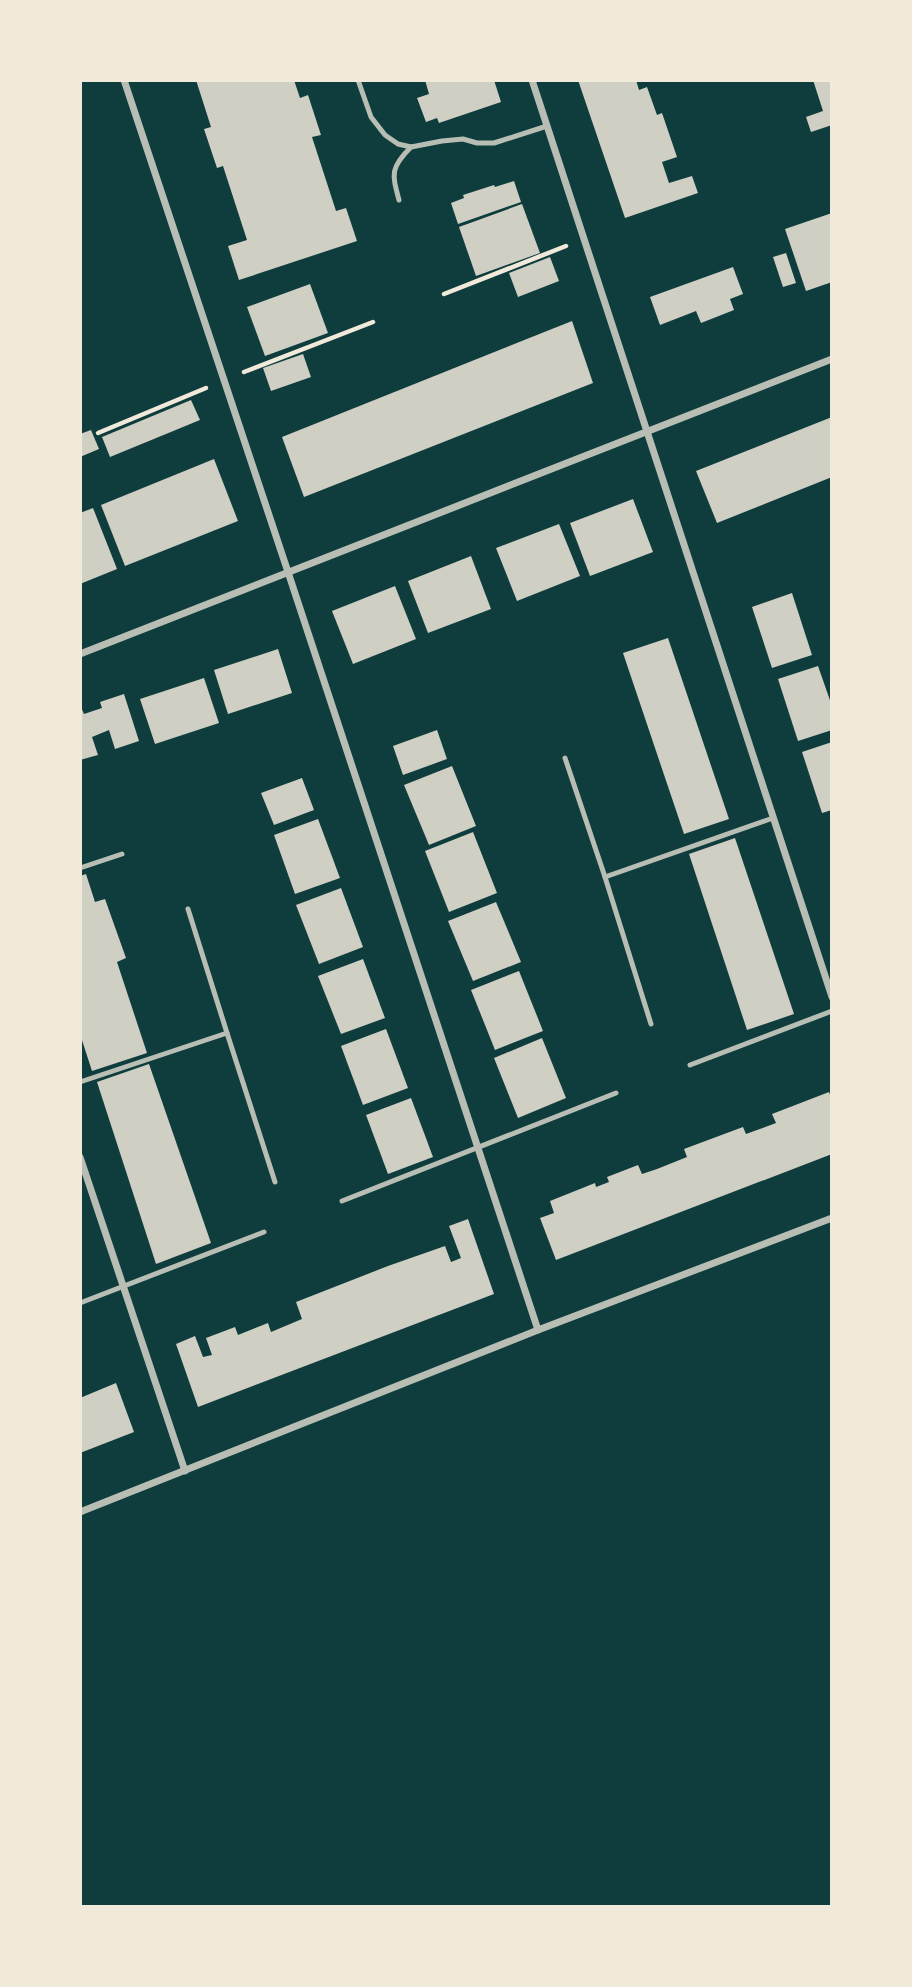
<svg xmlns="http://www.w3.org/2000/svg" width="912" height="1987" font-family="'Asap Condensed',sans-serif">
<rect width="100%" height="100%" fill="#0f3d3e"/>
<g fill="#cfcfc3">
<path d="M 196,80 L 294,80 L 300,98 L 308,95 L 321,135 L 312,137 L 336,211 L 346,208 L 357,241 L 239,280 L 228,246 L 247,240 L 223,166 L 217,168 L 204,129 L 211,127 Z"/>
<path d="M 425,80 L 494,80 L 501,102 L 439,123 L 437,118 L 426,122 L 417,98 L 429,94 Z"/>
<path d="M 578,80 L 636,80 L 639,90 L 647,87 L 657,115 L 662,113 L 677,157 L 662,162 L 669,183 L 692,176 L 698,193 L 625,218 Z"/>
<path d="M 813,80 L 832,80 L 832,125 L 811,132 L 806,117 L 823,111 Z"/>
<path d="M 514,181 L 521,202 L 458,224 L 451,203 L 464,198 L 463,195 L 494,185 L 495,187 Z"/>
<path d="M 522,204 L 540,253 L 476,276 L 459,227 Z"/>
<path d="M 832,213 L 832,282 L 806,291 L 785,229 Z"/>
<path d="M 786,253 L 796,283 L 783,287 L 773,257 Z"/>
<path d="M 550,257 L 559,281 L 518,297 L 509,273 Z"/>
<path d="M 733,267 L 743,294 L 730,299 L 734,310 L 701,323 L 696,311 L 660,325 L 650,297 Z"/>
<path d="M 310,284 L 328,333 L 265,356 L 247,307 Z"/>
<path d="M 572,321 L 593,383 L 304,497 L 282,437 Z"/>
<path d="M 303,354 L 311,377 L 271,391 L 263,368 Z"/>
<path d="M 191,400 L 200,420 L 110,457 L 102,437 Z"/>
<path d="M 832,417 L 832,477 L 717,523 L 696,471 Z"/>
<path d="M 91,430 L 99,449 L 80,457 L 80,434 Z"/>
<path d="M 214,459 L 238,521 L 125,566 L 101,505 Z"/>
<path d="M 633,499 L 653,552 L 590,576 L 570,523 Z"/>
<path d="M 93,508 L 117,569 L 80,584 L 80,513 Z"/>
<path d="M 559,524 L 580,576 L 517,601 L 496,548 Z"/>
<path d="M 471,556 L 491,609 L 428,633 L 408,581 Z"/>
<path d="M 395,586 L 416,639 L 353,664 L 332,611 Z"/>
<path d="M 792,593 L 812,655 L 772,668 L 752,607 Z"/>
<path d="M 668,638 L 729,819 L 684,834 L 623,653 Z"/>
<path d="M 278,649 L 292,693 L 228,714 L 214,670 Z"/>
<path d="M 818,666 L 832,706 L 832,730 L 798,741 L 778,679 Z"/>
<path d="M 204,678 L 219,723 L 155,744 L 140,699 Z"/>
<path d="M 124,694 L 139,741 L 115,749 L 109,730 L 92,737 L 98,755 L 80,760 L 80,705 L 84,714 L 102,708 L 100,702 Z"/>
<path d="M 437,730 L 447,759 L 403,775 L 393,746 Z"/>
<path d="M 832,742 L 832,810 L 822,813 L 802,752 Z"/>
<path d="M 452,766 L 476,826 L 429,845 L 404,785 Z"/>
<path d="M 302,778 L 314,810 L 274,825 L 261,793 Z"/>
<path d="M 318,819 L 340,878 L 295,894 L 274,835 Z"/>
<path d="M 473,832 L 497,893 L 449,912 L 425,851 Z"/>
<path d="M 735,838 L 794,1014 L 747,1030 L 689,854 Z"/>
<path d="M 86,874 L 95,902 L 105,899 L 126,958 L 117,962 L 147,1053 L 92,1071 L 80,1034 L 80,876 Z"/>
<path d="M 341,888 L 363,947 L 319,964 L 296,905 Z"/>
<path d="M 496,902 L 521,962 L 473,981 L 448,921 Z"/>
<path d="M 363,959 L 385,1018 L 341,1034 L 318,976 Z"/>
<path d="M 519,971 L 543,1031 L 495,1050 L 471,990 Z"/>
<path d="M 386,1029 L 408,1088 L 363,1105 L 341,1046 Z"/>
<path d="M 542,1038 L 566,1098 L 518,1118 L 494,1058 Z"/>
<path d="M 149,1064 L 211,1243 L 156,1264 L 97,1082 Z"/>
<path d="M 829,1092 L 832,1100 L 832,1154 L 556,1260 L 540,1218 L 554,1213 L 550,1201 L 595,1183 L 596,1187 L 609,1182 L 607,1177 L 638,1165 L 642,1174 L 657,1169 L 687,1157 L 684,1149 L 743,1127 L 746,1134 L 776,1123 L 772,1114 Z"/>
<path d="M 411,1098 L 433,1157 L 388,1174 L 366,1115 Z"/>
<path d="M 468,1219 L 494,1294 L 198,1407 L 176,1344 L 195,1336 L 203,1357 L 212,1355 L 206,1338 L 235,1327 L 238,1335 L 268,1323 L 271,1332 L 302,1319 L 296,1302 L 388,1266 L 445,1246 L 451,1262 L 461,1258 L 449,1226 Z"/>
<path d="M 116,1383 L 134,1432 L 80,1453 L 80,1398 Z"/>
</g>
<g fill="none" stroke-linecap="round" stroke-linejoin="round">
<g stroke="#f1e9da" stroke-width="4.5">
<path d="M 444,294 L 566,246"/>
<path d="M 244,372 L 373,322"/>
<path d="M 98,433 L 206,388"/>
</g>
<g stroke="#b8beb3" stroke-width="5">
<path d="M 358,80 L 371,117 L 385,135 L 398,144 L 411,147 L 442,141 L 463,139 L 477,143 L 494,143 L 547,126"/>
<path d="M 399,200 C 392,174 390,168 411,147"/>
<path d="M 565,758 L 605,877 L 651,1024"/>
<path d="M 80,868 L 122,854"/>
<path d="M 605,877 L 773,818"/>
<path d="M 188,909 L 227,1033"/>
<path d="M 690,1065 L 832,1011"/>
<path d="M 80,1082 L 227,1033 L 275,1182"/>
<path d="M 342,1201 L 616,1093"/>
<path d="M 80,1303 L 264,1232"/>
</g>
<g stroke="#b8beb3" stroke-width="7">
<path d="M 124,80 L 288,572 L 538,1330"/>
<path d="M 532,80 L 832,997"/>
<path d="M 80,654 L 832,359"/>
<path d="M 80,1157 L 185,1471"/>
<path d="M 80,1512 L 538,1330 L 832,1218"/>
</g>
</g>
<rect width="912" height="1987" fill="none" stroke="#f1e9da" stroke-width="164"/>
</svg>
